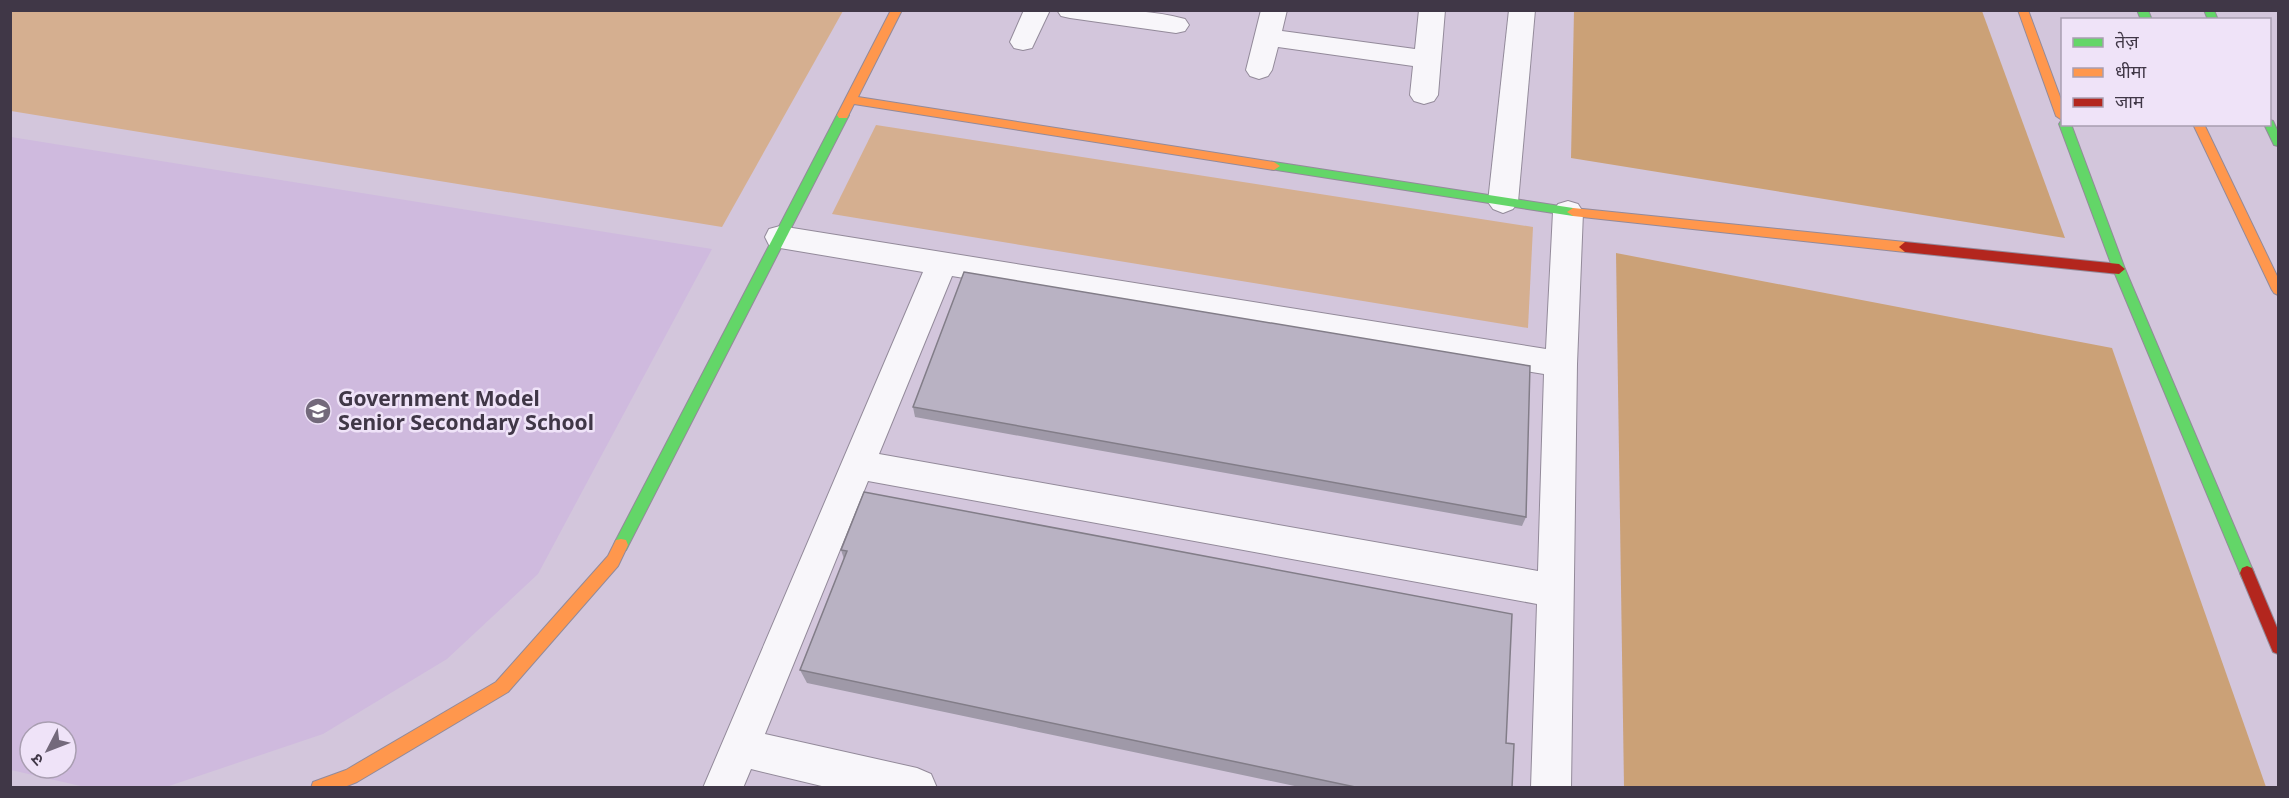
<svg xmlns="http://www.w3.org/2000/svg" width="2289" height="798" font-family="Georgia,'Noto Sans Devanagari',serif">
<rect width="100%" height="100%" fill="#d3c6dc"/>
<path fill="#cfbade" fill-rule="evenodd" d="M 11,137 L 712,249 L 538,574 L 447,659 L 323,734 L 166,787 L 85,787 L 11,770 ZM 30,732 L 66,732 L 66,768 L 30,768 Z"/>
<g fill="#d5af90">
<path d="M 10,11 L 11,10 L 843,11 L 722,227 L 11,111 Z"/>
<path d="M 876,125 L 1533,227 L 1528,328 L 832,214 Z"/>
</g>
<g fill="#cba177">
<path d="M 1574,11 L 1982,11 L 2065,238 L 1571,158 Z"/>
<path d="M 1616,253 L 2112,348 L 2266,787 L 1624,787 Z"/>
</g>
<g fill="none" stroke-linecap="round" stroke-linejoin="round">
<defs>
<g id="street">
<path d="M 1024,10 L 1050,10 L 1032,48 L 1023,50 L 1014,48 L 1010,42 Z"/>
<path d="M 1057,10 C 1100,10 1144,8 1185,19 L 1189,25 L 1185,31 L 1176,33 L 1070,18 L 1061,16 Z"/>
<path d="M 1261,10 L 1287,10 L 1282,31 L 1415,49 L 1419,10 L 1445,10 L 1438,95 L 1434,101 L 1424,104 L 1414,101 L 1410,95 L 1413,66 L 1278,47 L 1272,70 L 1268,76 L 1259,79 L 1250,76 L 1246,70 Z"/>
<path d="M 1509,10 L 1535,10 L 1518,202 L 1513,209 L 1503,213 L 1493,209 L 1488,202 Z"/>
<path d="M 1568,201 L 1578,204 L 1583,212 L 1577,364 L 1571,788 L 1531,788 L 1537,604 L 868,481 L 765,734 L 917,768 L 931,774 L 937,788 L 830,788 L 751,769 L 743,788 L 703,788 L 923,272 L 780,248 L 769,245 L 765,237 L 769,229 L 780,226 L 1546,349 L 1553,212 L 1558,204 ZM 952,276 L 1544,374 L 1538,571 L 879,454 Z"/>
</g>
<g id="fast">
<path d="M 2137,10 L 2148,10 L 2152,20 L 2141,20 Z"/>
<path d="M 2204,10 L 2214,10 L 2218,20 L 2208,20 Z"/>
<path d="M 843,111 L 849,115 L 626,550 L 621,551 L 616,550 L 614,545 L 616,540 L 837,115 Z"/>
<path d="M 2270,120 L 2273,121 L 2278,132 L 2278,146 L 2274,145 L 2264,124 L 2270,124 Z"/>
<path d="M 2061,121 L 2062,124 L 2071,124 L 2125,269 L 2254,573 L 2252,578 L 2247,580 L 2242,578 L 2240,573 L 2113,269 L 2059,124 Z"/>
<path d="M 1274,162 L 1573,208 L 1579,212 L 1573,216 L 1270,169 L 1268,166 L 1270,163 Z"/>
</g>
<g id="slow">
<path d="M 891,10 L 902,10 L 858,97 L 1274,162 L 1280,166 L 1274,170 L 854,104 L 847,118 L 839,118 L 837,115 Z"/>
<path d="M 2018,10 L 2028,10 L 2062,102 L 2062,120 L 2056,116 Z"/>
<path d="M 2193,124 L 2204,124 L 2278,278 L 2278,295 L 2274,293 L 2272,290 Z"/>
<path d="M 1573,208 L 1905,242 L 1911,247 L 1905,252 L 1573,216 L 1567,212 Z"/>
<path d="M 621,539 L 626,540 L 628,545 L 618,566 L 508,692 L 357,782 L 342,788 L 311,788 L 313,782 L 346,770 L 496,682 L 608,556 L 616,540 Z"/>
</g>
<g id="jam">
<path d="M 1905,242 L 2119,264 L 2125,269 L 2119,274 L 1905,252 L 1899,247 Z"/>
<path d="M 2247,566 L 2252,568 L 2278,630 L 2278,654 L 2273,652 L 2240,573 L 2242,568 Z"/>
</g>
</defs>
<use href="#street" stroke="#938a9a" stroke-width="2"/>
<use href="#fast" stroke="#938a9a" stroke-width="2"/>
<use href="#slow" stroke="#938a9a" stroke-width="2"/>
<use href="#jam" stroke="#938a9a" stroke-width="2"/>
<use href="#street" fill="#f8f6fa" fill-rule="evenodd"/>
<use href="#fast" fill="#63d668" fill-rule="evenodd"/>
<use href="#slow" fill="#ff974d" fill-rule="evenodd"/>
<use href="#jam" fill="#b3261e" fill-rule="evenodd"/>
</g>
<g fill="#9f99a8">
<path d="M 913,407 L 1526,517 L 1522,526 L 1097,450 L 915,417 Z"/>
<path d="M 864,492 L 1506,743 L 1512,788 L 1304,788 L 807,683 L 800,670 L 844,559 L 841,550 Z"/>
</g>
<g fill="#b9b2c3" stroke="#827d88" stroke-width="1.5">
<path d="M 964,272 L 1530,366 L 1526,517 L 913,407 Z"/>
<path d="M 864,492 L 1512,614 L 1506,743 L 1514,744 L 1512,788 L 1360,788 L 800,670 L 847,551 L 841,550 Z"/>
</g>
<defs>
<symbol id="school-disc" viewBox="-11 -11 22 22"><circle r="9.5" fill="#73697b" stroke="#efe3f8"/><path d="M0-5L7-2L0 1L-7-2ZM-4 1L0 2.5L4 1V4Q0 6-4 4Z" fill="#fff"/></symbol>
</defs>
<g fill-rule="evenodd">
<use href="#school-disc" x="303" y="396" width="30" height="30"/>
</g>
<g text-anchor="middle" stroke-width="5" stroke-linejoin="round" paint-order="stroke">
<g font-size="21" font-weight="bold" fill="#403747" stroke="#efe3f8" text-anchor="start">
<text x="338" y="406">Government Model<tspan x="338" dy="24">Senior Secondary School</tspan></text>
</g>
</g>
<rect width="2289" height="798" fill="none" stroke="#403747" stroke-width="24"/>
<rect x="2061" y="18" width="210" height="108" fill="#efe3f8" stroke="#a99eb1" stroke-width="1.5"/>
<rect x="2073" y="38" width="30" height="9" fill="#63d668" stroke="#a99eb1" stroke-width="1.5"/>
<text x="2115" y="48" font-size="18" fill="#403747">तेज़</text>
<rect x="2073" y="68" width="30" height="9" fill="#ff974d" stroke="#a99eb1" stroke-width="1.5"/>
<text x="2115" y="78" font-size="18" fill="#403747">धीमा</text>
<rect x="2073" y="98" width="30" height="9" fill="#b3261e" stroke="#a99eb1" stroke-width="1.5"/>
<text x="2115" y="108" font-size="18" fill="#403747">जाम</text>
<g transform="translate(48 750) rotate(228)"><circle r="28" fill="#efe3f8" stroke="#a99eb1" stroke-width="1.5"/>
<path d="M0-4.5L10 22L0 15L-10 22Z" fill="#73697b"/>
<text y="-9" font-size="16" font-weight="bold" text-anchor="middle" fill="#403747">उ</text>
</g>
</svg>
